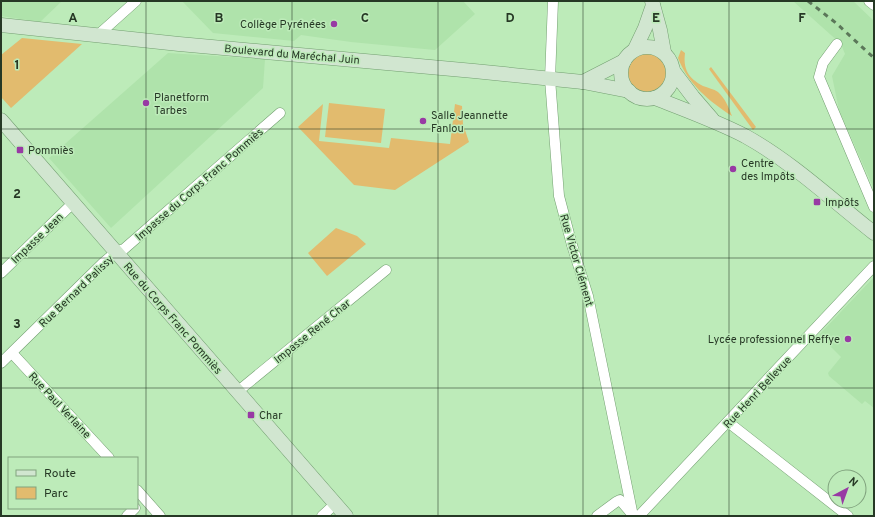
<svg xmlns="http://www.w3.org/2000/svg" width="875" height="517" font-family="Overpass,sans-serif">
<rect width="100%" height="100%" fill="#bdebb9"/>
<g fill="#afe3ab">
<path d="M 1,1 L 62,1 L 40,22 L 1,16 Z"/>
<path d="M 182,1 L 463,1 L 475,14 L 435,50 L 351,42 L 301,35 L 294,41 L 213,33 Z"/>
<path d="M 793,1 L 853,1 L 874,21 L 874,189 L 839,110 L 832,76 L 845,54 L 841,44 Z"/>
<path d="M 168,53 L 265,59 L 263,88 L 111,228 L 49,158 Z"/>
<path d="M 874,277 L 874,408 L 865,401 L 862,404 L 829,376 L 828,373 L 841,357 L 819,335 Z"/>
</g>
<g fill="#e2bb6e">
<path d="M 22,38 L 82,44 L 11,108 L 1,97 L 1,55 Z"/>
<path d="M 681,50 L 685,53 C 683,69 688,78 703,86 C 708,88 714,89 718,92 C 725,98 729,108 732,116 C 709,101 688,84 678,58 Z"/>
<circle cx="648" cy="73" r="21"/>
<path d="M 711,67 L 756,127 L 753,130 L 709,69 Z"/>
<path d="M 329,103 L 385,109 L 381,143 L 325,137 Z"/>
<path d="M 323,104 L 319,141 L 389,148 L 391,138 L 450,144 L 455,104 L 462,106 L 463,124 L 469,142 L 395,190 L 354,185 L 298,127 Z"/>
<path d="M 336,228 L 357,236 L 366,244 L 327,276 L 308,253 Z"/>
</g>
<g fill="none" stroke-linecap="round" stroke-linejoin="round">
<defs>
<g id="minor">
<path d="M 553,1 L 550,79 L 559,196 L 572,245 L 588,296 L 633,516"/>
<path d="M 869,1 L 874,5"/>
<path d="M 98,35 L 136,1"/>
<path d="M 837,44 L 823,63 L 819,77 L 874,207"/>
<path d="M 1,273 L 73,203"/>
<path d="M 12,353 L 109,458"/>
<path d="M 1,363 L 104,262 L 116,252 L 124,249 L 280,113"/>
<path d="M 237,392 L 386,270"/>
<path d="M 728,422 L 848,516"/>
<path d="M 137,490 L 160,516"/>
<path d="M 127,516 L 135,508"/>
<path d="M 322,516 L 335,504"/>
<path d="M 597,516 L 616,502 L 620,500 L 632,514"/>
<path d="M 639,516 L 874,266"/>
</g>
<g id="secondary">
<path d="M 652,1 L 660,30 L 664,52"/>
<path d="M 1,25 L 179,44 L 474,71 L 583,82 L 629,91"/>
<circle cx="647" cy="73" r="26"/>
<path d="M 635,49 L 645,28 L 653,5"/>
<path d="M 674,72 L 693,97 L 712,119"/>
<path d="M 583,82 L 624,61"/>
<path d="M 655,98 C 685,110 716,121 745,136 C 792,162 832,200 874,233"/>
<path d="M 1,120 L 346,516"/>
</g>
</defs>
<use href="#minor" stroke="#739f71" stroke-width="11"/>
<use href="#secondary" stroke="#739f71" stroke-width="15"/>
<use href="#minor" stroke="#fff" stroke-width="10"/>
<use href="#secondary" stroke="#d1e6d0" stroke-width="14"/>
<path stroke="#5b7759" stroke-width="3" stroke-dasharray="5 5" stroke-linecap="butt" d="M 808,1 L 836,23 L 874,58"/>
</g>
<path fill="none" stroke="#263825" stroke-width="1" stroke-opacity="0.55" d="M 146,1 L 146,516M 292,1 L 292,516M 438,1 L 438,516M 583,1 L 583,516M 729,1 L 729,516M 1,129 L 874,129M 1,258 L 874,258M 1,388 L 874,388"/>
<g fill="#983aa4" stroke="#bdebb9" stroke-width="1.5">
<circle cx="334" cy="24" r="4"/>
<circle cx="146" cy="103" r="4"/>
<circle cx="423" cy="121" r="4"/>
<rect x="16" y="146" width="8" height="8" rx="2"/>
<circle cx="733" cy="169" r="4"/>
<rect x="813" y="198" width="8" height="8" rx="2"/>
<circle cx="848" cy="339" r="4"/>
<rect x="247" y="411" width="8" height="8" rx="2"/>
</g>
<g text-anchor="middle" stroke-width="3" stroke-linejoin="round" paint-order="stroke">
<g font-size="11" fill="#263825" stroke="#bdebb9" text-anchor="start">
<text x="326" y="28" text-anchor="end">Collège Pyrénées</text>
<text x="154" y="101">Planetform<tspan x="154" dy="13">Tarbes</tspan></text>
<text x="431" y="119">Salle Jeannette<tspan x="431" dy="13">Fanlou</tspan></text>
<text x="28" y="154">Pommiès</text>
<text x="741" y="167">Centre<tspan x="741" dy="13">des Impôts</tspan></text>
<text x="825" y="206">Impôts</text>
<text x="840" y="343" text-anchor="end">Lycée professionnel Reffye</text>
<text x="259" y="419">Char</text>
</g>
<g font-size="11" fill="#263825" stroke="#bdebb9">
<text transform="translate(292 54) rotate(5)" y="4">Boulevard du Maréchal Juin</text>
<text transform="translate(199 184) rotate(-41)" y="4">Impasse du Corps Franc Pommiès</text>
<text transform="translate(37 238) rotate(-44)" y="4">Impasse Jean</text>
<text transform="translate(577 260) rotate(74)" y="4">Rue Victor Clément</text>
<text transform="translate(76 291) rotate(-44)" y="4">Rue Bernard Palissy</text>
<text transform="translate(173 318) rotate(49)" y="4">Rue du Corps Franc Pommiès</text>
<text transform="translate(312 331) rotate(-39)" y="4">Impasse René Char</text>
<text transform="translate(757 392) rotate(-47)" y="4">Rue Henri Bellevue</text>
<text transform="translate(60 405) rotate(47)" y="4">Rue Paul Verlaine</text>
</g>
</g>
<g font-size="13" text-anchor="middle" font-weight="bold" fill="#263825" stroke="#bdebb9" stroke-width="3" stroke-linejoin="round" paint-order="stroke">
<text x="73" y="22">A</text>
<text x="219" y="22">B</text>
<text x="365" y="22">C</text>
<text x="510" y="22">D</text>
<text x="656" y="22">E</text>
<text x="802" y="22">F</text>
<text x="17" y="69">1</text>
<text x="17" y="198">2</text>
<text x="17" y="328">3</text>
</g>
<rect width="875" height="517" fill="none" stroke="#263825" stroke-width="4"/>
<rect x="8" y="457" width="130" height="52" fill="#bdebb9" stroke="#81a37e"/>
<rect x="16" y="470" width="20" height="6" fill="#d1e6d0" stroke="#81a37e"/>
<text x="44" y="477" font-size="12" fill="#263825">Route</text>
<rect x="16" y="487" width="20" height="12" fill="#e2bb6e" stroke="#81a37e"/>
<text x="44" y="497" font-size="12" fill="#263825">Parc</text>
<g transform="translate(847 489) rotate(41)"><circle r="19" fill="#bdebb9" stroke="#81a37e"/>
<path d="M0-3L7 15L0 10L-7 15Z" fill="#983aa4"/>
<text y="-6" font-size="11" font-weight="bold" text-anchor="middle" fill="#263825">N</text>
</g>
</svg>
